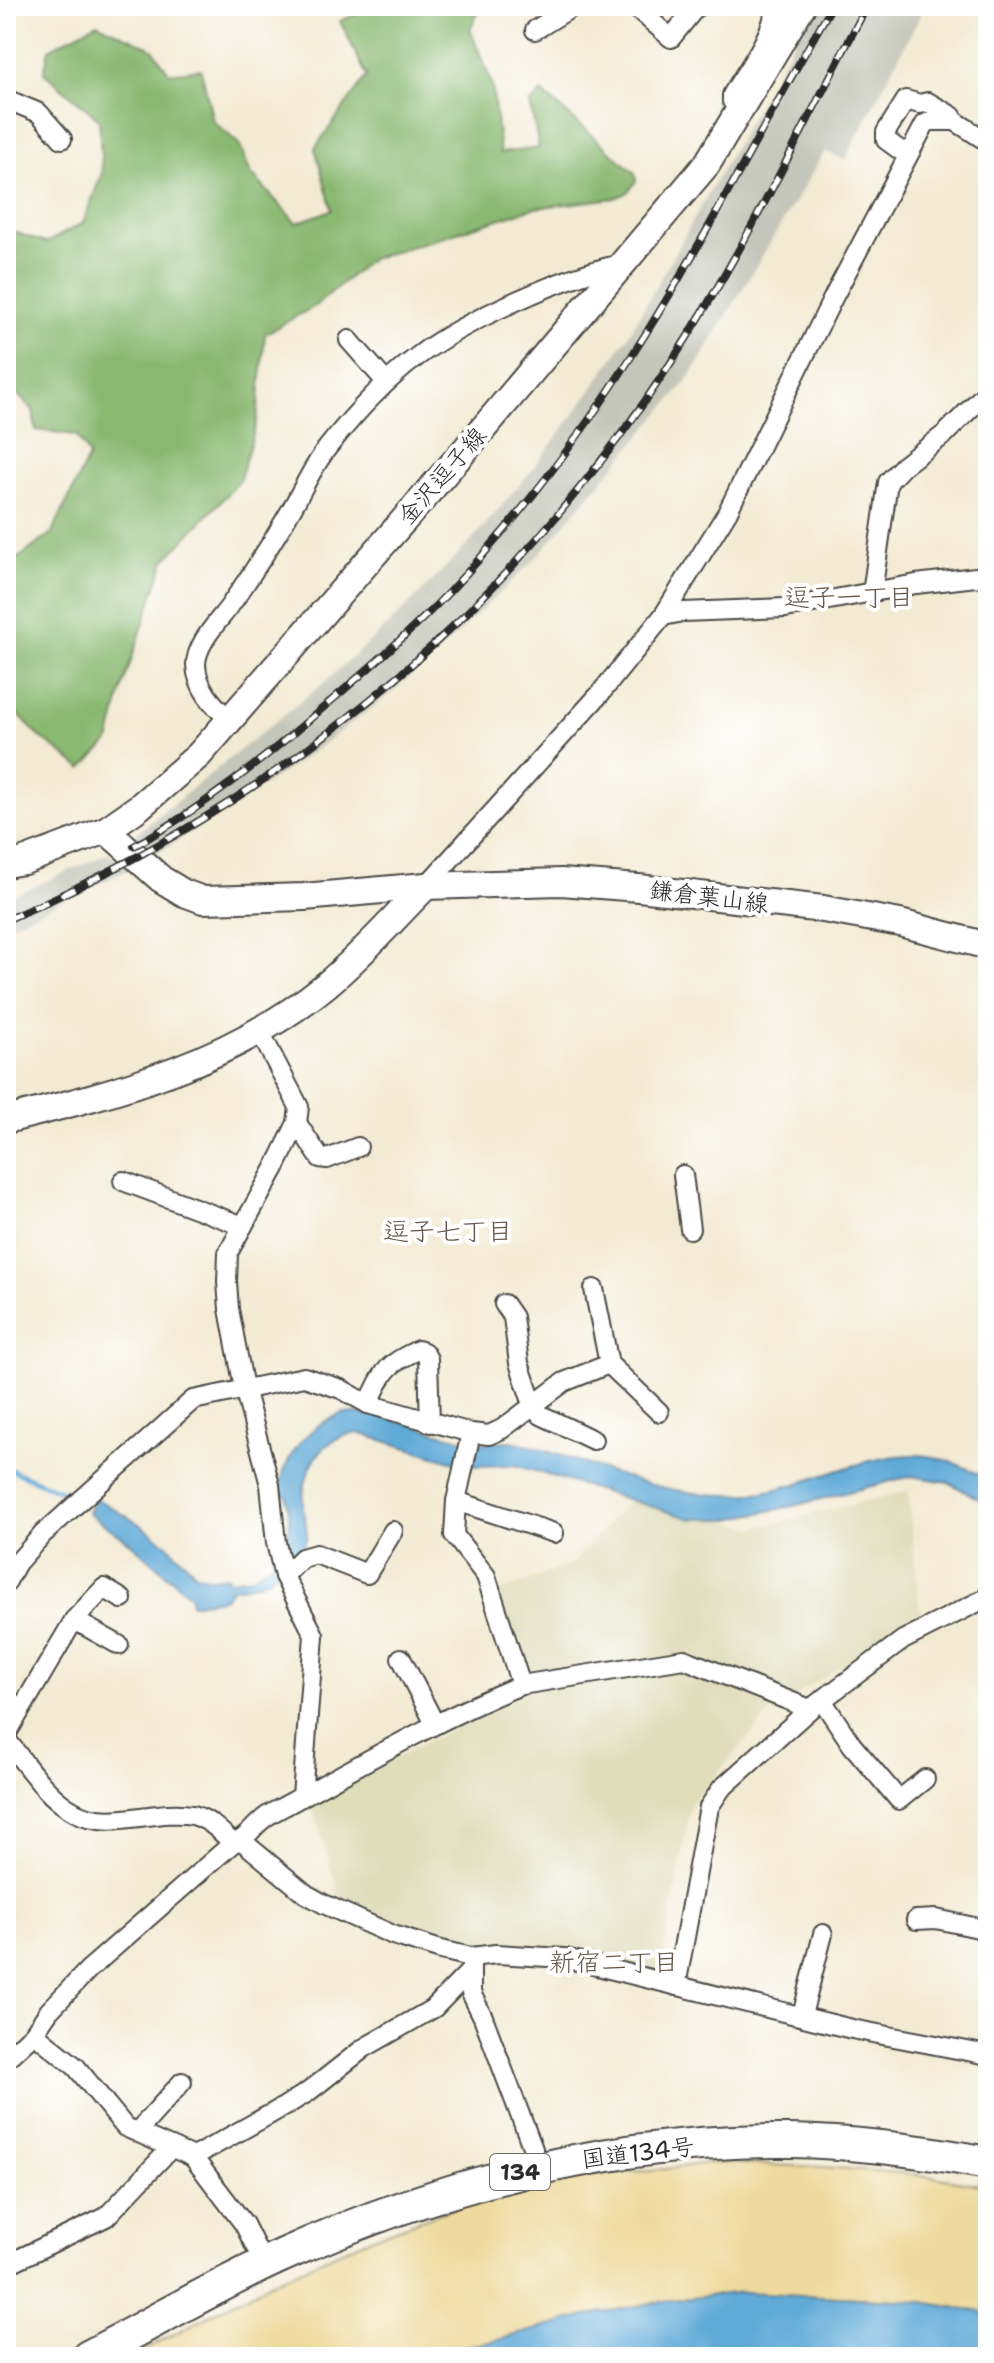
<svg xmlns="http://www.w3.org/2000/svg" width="994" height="2363" font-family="'Shantell Sans','Klee One',sans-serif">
<rect width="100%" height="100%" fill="#fff"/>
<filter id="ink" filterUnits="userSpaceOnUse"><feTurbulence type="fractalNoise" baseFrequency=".0125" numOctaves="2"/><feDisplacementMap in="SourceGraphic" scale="16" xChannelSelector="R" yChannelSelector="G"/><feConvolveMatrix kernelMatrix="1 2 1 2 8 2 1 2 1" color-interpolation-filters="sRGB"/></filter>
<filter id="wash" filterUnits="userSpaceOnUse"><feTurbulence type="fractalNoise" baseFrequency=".006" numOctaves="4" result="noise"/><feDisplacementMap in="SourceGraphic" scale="32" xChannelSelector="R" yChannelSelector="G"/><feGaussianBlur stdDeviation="1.8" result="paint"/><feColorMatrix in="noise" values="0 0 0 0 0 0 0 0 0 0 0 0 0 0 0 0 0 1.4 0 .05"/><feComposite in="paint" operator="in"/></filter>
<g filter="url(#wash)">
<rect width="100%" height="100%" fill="#f3ead3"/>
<path fill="#e0ddbb" d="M 908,1491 L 920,1615 L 770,1712 L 691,1804 L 660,1971 L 584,1951 L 501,1944 L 429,1933 L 343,1908 L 311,1801 L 528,1690 L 495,1594 L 573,1563 L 633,1497 L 754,1528 Z"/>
<g fill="#c4c6b9">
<path d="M 814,6 L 925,6 L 845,160 L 825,151 L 688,380 L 534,560 L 436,654 L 380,702 L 308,755 L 234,805 L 153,856 L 132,837 L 326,681 L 395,619 L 473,539 L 532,470 L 583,402 L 628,336 Z"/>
<path d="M 109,853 L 128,870 L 6,927 L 6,899 Z"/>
</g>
<path fill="#89b871" stroke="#5a724e" stroke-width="2" d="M 376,6 L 490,6 L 478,13 L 470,29 L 492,84 L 500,153 L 539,148 L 530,103 L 542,92 L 635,173 L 636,181 L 627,193 L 615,198 L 534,208 L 371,259 L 315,306 L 265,334 L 257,420 L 239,482 L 165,560 L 123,685 L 109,742 L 82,769 L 39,736 L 6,702 L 6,567 L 52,533 L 89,456 L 76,435 L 36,430 L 33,410 L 6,383 L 6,235 L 14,232 L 46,243 L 83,223 L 102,173 L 99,119 L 44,73 L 49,49 L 97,23 L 153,49 L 169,73 L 201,69 L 213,121 L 239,144 L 251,173 L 296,223 L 332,210 L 315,148 L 367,76 L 340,21 Z"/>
<path fill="#eeda9e" stroke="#8c8264" stroke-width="2" d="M 707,2163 L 823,2167 L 914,2174 L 988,2186 L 988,2313 L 916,2301 L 743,2292 L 664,2301 L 589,2315 L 494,2341 L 414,2357 L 131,2357 L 270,2283 L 371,2238 L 454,2208 L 587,2174 L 652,2171 Z"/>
<g fill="#60aad8" stroke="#466a82" stroke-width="2">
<path d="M 344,1413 C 379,1413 416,1427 450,1436 C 459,1438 470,1443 479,1443 C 492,1443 503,1439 515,1442 C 591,1461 650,1496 732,1495 C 794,1495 854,1455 914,1455 C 941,1455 965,1467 988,1479 L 988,1504 L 948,1482 L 911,1476 L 793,1506 L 730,1519 L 692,1519 L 515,1465 L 468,1466 L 358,1433 C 318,1437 302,1472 303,1509 C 304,1519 309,1530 306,1540 C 304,1548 296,1553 291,1559 C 269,1581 263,1584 232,1588 L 225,1598 L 191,1604 L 190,1595 L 132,1544 L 88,1513 L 95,1498 L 138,1523 L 168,1545 L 197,1575 L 212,1578 L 227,1576 L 230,1580 L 251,1577 L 271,1563 C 273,1552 278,1550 285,1541 C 293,1529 288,1510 287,1496 L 279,1491 C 285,1454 308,1425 344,1413 Z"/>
<path d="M 743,2292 L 916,2301 L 988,2313 L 988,2357 L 414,2357 L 494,2341 L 589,2315 L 664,2301 Z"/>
</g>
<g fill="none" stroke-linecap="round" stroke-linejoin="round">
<path stroke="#60aad8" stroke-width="5" d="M 6,1468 L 72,1496"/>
</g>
</g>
<g filter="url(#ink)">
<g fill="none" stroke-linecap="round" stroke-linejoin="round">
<defs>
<g id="minor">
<path d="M 634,6 L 671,38 L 697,6"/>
<path d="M 535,30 L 574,6"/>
<path d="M 6,99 L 39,113 L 62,139"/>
<path d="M 742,108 L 732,101 L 732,95 C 746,71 775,33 775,6"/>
<path d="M 955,121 L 988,142"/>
<path d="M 349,340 L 386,382"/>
<path d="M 872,593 L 888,482 L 903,466 L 945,434 L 981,398 L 988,399"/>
<path d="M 663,616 L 683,612 L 786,608 L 916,584 L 976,577 L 988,579"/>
<path d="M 230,720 C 214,706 197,688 196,665 C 196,644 217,623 229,607 C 251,576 272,543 291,510 C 303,489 313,466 328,447 C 355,413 383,382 418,356 C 462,322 568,274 622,264"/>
<path d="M 426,886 L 599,695 L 663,616 L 727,513 L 835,294 L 925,124 L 931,121 L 955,121 L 952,116 L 928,102 L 920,104 L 906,100 L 886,132 L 886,140 L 901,151 L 911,150"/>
<path d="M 259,1030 L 299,1107 L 297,1123 L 276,1166 L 228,1253 L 227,1282 L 229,1309 L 244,1388 L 270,1485 L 276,1543 L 284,1576 L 314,1635 L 302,1797"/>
<path d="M 297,1123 L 320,1158 L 327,1159 L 358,1147"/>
<path d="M 683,1175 L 690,1229"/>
<path d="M 123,1181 L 243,1226"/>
<path d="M 594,1289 L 609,1364 L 659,1412"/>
<path d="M 504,1304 L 513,1317 L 519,1363 L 533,1405 L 541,1415 L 593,1440"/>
<path d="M 368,1404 C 385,1371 383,1366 418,1350 L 424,1352 L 428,1359 L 430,1423"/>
<path d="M 456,1501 L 554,1533"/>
<path d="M 284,1576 L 302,1558 L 316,1554 L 367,1574 L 393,1531"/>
<path d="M 6,1583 L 17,1563 L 43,1534 L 193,1400 L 304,1377 L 341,1389 L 368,1404 L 471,1433 L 489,1435 L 502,1429 L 564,1382 L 609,1364"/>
<path d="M 74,1620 L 119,1645"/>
<path d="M 401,1658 L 435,1724"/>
<path d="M 521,1685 L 684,1659 L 810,1709"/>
<path d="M 822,1700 L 852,1745 L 899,1800 L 925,1779"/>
<path d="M 6,1735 L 74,1620 L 104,1588 L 122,1599"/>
<path d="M 6,1739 C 26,1764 46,1797 75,1812 C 112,1831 154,1808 193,1815 C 209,1819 221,1832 233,1843"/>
<path d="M 242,1841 L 306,1894 L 324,1904 L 393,1935 L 441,1950 L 471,1957 L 496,1954 L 565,1958 L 852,2029 L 988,2055"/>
<path d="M 916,1920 L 936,1919 L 988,1930"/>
<path d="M 471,1964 L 471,1993 L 483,2017 L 533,2149"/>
<path d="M 676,1986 L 709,1807 L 721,1789 L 810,1709 L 903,1640 L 988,1597"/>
<path d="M 802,2015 L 823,1934"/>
<path d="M 34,2033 L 76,2067 L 125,2127 L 193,2157 L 244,2224 L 256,2248"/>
<path d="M 6,2059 L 34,2033 L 49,2011 L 88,1970 L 233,1843 C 246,1840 251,1829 261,1821 C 267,1815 274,1812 281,1808 C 360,1765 438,1719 521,1685 L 486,1576 L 454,1535 L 456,1501 L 471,1433"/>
<path d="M 137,2132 L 182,2082"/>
<path d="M 193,2157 L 285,2106 L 308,2092 L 364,2048 L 434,2008 L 469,1972"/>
<path d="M 6,2265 L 106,2217 L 172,2147"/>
</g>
<g id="secondary">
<path d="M 106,830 L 161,879 L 184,893 L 203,900 L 304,897 L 426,886 L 561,882 L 639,888 L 823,909 L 900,923 L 988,946"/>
<path d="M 6,864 L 24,861 L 106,830 L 139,807 L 199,755 L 465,450 L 707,164 L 802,6"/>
<path d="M 6,1120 C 119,1092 234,1061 326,985 C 362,955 393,919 426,886"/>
</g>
<path id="trunk" d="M 88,2357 C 152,2323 215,2286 281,2256 C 441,2184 613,2139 790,2141 C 856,2142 923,2151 988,2163"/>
</defs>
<use href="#minor" stroke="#494844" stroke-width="22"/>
<use href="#secondary" stroke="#494844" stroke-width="30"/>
<use href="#trunk" stroke="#494844" stroke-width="36"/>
<use href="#minor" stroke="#fff" stroke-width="18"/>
<use href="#secondary" stroke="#fff" stroke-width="26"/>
<use href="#trunk" stroke="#fff" stroke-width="32"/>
<defs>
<g id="rail">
<path d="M 134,846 C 203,808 264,759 324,707 C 367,670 410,633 449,592 C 522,515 587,428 643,338 C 711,230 767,116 832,6"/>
<path d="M 6,920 C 285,800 509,612 674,358 C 747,246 804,124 867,6"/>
</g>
</defs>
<use href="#rail" stroke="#2b2b2b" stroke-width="8"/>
<use href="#rail" stroke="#fff" stroke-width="5" stroke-dasharray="15" stroke-linecap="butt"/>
</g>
</g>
<g text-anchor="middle" stroke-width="8" stroke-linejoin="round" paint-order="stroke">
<rect fill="#fff" stroke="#6b6b6b" stroke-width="2" x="490" y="2154" width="60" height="36" rx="6"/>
<g font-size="22" font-weight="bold" fill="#2b2b2b">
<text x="520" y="2180">134</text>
</g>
<g font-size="24" fill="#2b2b2b" stroke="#fff">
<text transform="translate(442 476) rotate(-49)" y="8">金沢逗子線</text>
<text transform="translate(709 897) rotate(7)" y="8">鎌倉葉山線</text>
<text transform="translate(638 2153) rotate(-7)" y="8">国道134号</text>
</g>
<g font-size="26" fill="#64574a" stroke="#fff">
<text x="849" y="606">逗子一丁目</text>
<text x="448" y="1240">逗子七丁目</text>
<text x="614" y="1971">新宿二丁目</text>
</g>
</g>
<rect width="994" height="2363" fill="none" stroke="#fff" stroke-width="32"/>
</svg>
